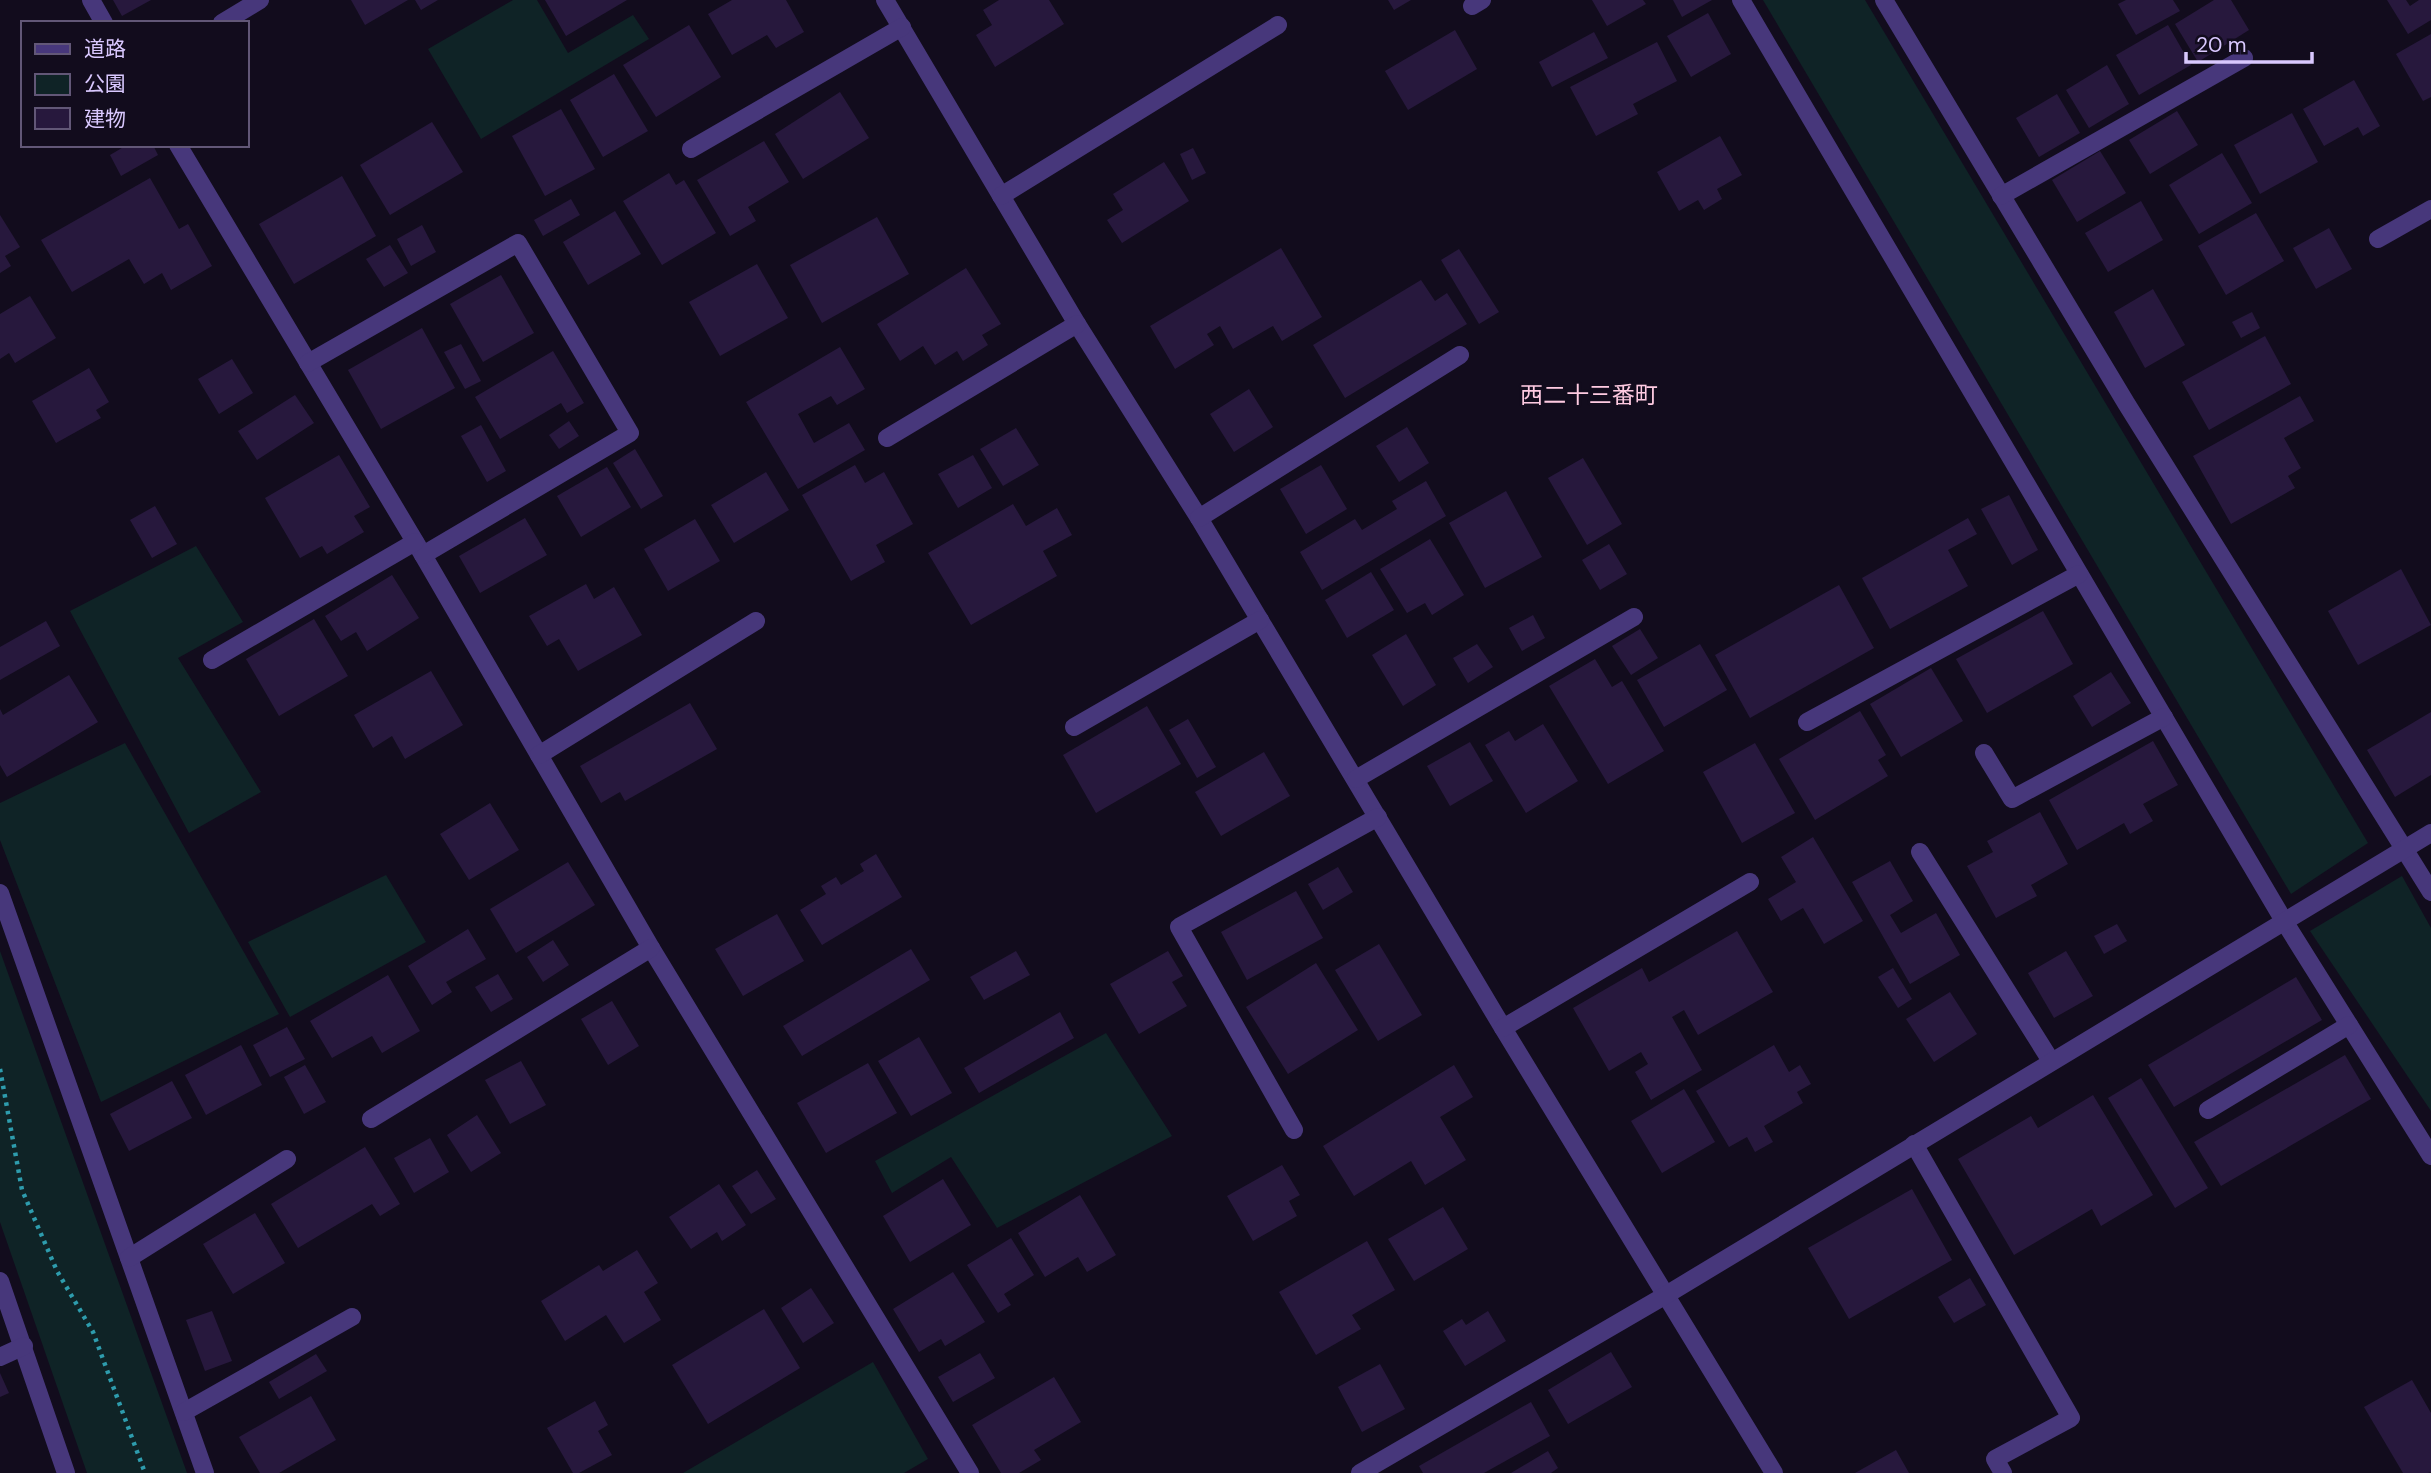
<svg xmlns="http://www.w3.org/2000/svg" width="2431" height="1473" font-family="'DM Sans','Noto Sans JP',sans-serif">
<rect width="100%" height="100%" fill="#120c1d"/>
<g fill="#0f2326">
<path d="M 513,0 L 537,0 L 568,53 L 633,15 L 649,39 L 481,139 L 428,49 Z"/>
<path d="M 1763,0 L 1865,0 L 2368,843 L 2291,894 Z"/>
<path d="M 196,546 L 243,622 L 178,658 L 261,792 L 189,833 L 70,611 Z"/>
<path d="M 125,743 L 279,1014 L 101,1102 L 0,840 L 0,803 Z"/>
<path d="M 386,875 L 426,942 L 290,1017 L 248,942 Z"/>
<path d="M 2402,876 L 2431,928 L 2431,1111 L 2310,931 Z"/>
<path d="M 0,951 L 187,1473 L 87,1473 L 0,1222 Z"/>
<path d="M 1106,1033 L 1172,1136 L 997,1228 L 951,1157 L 892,1193 L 875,1161 Z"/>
<path d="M 873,1362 L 928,1459 L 904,1473 L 683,1473 Z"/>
</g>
<g fill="#27183d">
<path d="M 113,0 L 151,0 L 122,16 Z"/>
<path d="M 351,0 L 408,0 L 365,25 Z"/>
<path d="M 415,0 L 438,0 L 421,10 Z"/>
<path d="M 545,0 L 627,0 L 566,36 Z"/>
<path d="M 732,0 L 786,0 L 804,32 L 776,48 L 767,35 L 732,55 L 708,14 Z"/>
<path d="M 999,0 L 1049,0 L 1064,24 L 995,67 L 976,35 L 992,25 L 983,10 Z"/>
<path d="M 1388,0 L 1411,0 L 1394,10 Z"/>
<path d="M 1592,0 L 1643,0 L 1646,4 L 1607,26 Z"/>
<path d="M 1673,0 L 1712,0 L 1682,17 Z"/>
<path d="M 2126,0 L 2173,0 L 2180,11 L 2136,35 L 2118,4 Z"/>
<path d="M 2214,0 L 2231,0 L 2249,30 L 2198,62 L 2175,24 Z"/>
<path d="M 2387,0 L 2406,0 L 2410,6 L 2419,0 L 2431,0 L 2431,20 L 2408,34 Z"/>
<path d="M 1708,13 L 1731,54 L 1691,77 L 1667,36 Z"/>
<path d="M 689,25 L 721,77 L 656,117 L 623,65 Z"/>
<path d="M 2168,25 L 2191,65 L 2139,95 L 2116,55 Z"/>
<path d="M 1455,30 L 1477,69 L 1408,110 L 1385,71 Z"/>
<path d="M 1594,32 L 1608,58 L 1552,87 L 1539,62 Z"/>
<path d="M 2431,34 L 2431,97 L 2423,101 L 2396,54 Z"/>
<path d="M 1657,42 L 1677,81 L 1633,104 L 1638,114 L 1596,136 L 1570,87 Z"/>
<path d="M 2107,65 L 2129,104 L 2089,128 L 2066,90 Z"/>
<path d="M 614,74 L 648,131 L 603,157 L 570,100 Z"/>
<path d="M 2354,80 L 2380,126 L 2363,136 L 2358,127 L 2324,146 L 2303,109 Z"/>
<path d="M 840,92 L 869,138 L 803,179 L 775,134 Z"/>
<path d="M 2057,94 L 2080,133 L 2039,157 L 2016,118 Z"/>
<path d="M 561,109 L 595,169 L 545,196 L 512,136 Z"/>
<path d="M 2177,111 L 2198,145 L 2150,174 L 2129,140 Z"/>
<path d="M 2292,113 L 2318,162 L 2260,194 L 2234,145 Z"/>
<path d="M 432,122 L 463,172 L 390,215 L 360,165 Z"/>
<path d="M 1720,136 L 1742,175 L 1717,189 L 1722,199 L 1704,210 L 1698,200 L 1679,211 L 1657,172 Z"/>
<path d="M 764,141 L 789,182 L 748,207 L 756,221 L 730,236 L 697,180 Z"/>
<path d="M 127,145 L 153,145 L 158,155 L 121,176 L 110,155 Z"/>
<path d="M 1193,148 L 1206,173 L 1192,180 L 1180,154 Z"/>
<path d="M 2100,151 L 2126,193 L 2077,222 L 2052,180 Z"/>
<path d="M 2222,153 L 2252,203 L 2199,234 L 2169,185 Z"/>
<path d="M 1164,162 L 1189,201 L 1122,243 L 1107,220 L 1123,210 L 1113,194 Z"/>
<path d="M 669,173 L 676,185 L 684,180 L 716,233 L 662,265 L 623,201 Z"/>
<path d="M 342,176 L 376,236 L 294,284 L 259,224 Z"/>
<path d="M 150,178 L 179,229 L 188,224 L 212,266 L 171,290 L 162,273 L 144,284 L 129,259 L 72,292 L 41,240 Z"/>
<path d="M 571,199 L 580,215 L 543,236 L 534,220 Z"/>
<path d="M 2141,201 L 2163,240 L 2108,272 L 2085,233 Z"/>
<path d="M 615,211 L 641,254 L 588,285 L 563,242 Z"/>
<path d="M 2256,213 L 2284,261 L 2226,295 L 2198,246 Z"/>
<path d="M 0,215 L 20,247 L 5,256 L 11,266 L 0,273 Z"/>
<path d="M 877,217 L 909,274 L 822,323 L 790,265 Z"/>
<path d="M 422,225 L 436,252 L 411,266 L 397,239 Z"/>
<path d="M 2329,228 L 2352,269 L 2316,289 L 2293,248 Z"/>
<path d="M 390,245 L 408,273 L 384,287 L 366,259 Z"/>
<path d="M 1281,248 L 1322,317 L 1282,341 L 1273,326 L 1233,349 L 1220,326 L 1207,334 L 1214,345 L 1175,369 L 1150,326 Z"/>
<path d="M 1459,249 L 1499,312 L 1479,324 L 1441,260 Z"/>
<path d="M 757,264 L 788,318 L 720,356 L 689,302 Z"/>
<path d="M 966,268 L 1001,324 L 982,335 L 988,345 L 963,361 L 957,351 L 935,365 L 923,346 L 900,361 L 877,324 Z"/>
<path d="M 501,275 L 534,333 L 483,362 L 450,304 Z"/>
<path d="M 1421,280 L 1435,301 L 1447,293 L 1467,324 L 1345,398 L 1313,345 Z"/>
<path d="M 2153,289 L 2185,345 L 2145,368 L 2114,312 Z"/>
<path d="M 30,296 L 56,338 L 15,363 L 9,353 L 0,359 L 0,314 Z"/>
<path d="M 2252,312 L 2260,328 L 2241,338 L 2232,322 Z"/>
<path d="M 422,328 L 455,388 L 381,429 L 348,370 Z"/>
<path d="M 2265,336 L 2291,384 L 2209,430 L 2182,382 Z"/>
<path d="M 461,344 L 481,381 L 465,389 L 444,352 Z"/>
<path d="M 840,347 L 865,389 L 837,405 L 831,396 L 798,414 L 814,443 L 849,423 L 865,450 L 798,489 L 746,402 Z"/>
<path d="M 553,351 L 584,403 L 567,413 L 561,403 L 500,439 L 475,397 Z"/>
<path d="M 232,359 L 253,393 L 219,414 L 198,379 Z"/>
<path d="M 89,368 L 109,402 L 96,410 L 101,418 L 56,443 L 32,401 Z"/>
<path d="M 1249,389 L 1273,427 L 1234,452 L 1210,414 Z"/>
<path d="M 295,395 L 314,423 L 257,460 L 238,431 Z"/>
<path d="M 2300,396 L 2314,421 L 2284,438 L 2301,468 L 2288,476 L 2295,488 L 2231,524 L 2193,456 Z"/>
<path d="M 569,421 L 579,436 L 559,449 L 549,435 Z"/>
<path d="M 481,425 L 506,471 L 487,482 L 461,436 Z"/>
<path d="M 1407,427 L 1429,463 L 1399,482 L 1376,446 Z"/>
<path d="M 1016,428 L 1039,465 L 1003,486 L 980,449 Z"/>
<path d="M 635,449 L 663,496 L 641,509 L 613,463 Z"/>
<path d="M 339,455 L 370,507 L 354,516 L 364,532 L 327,554 L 322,546 L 300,558 L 265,498 Z"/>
<path d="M 973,455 L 992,488 L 958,508 L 938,474 Z"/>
<path d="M 1583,458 L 1622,524 L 1587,545 L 1548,478 Z"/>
<path d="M 855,465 L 865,483 L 884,472 L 913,524 L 876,545 L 885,562 L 851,581 L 802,495 Z"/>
<path d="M 1321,465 L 1347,509 L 1306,534 L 1280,489 Z"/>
<path d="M 607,467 L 631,507 L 581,537 L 557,496 Z"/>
<path d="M 766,472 L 789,510 L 734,543 L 711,505 Z"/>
<path d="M 1426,481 L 1446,516 L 1322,590 L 1300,552 L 1355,519 L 1362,530 L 1397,509 L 1392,501 Z"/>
<path d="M 1506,491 L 1542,557 L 1485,588 L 1449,523 Z"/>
<path d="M 2009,495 L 2038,550 L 2012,565 L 1981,509 Z"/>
<path d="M 1013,504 L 1026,526 L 1057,508 L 1072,535 L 1043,551 L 1057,576 L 971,625 L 928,553 Z"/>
<path d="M 155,506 L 177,544 L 152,558 L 130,520 Z"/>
<path d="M 525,518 L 547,555 L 480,593 L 459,556 Z"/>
<path d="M 1968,518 L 1977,534 L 1948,550 L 1968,586 L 1890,629 L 1862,578 Z"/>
<path d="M 695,519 L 720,561 L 668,591 L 644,549 Z"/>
<path d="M 1430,539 L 1464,595 L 1432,615 L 1425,603 L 1407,613 L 1380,569 Z"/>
<path d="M 1609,544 L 1627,574 L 1600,590 L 1582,560 Z"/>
<path d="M 2401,569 L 2431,625 L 2358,665 L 2328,611 Z"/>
<path d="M 1371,572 L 1394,610 L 1347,638 L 1325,600 Z"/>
<path d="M 392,575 L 419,618 L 367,651 L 356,632 L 341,641 L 325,616 Z"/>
<path d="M 586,584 L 594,599 L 614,587 L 642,635 L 578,671 L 559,639 L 547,646 L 529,616 Z"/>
<path d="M 1839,585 L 1874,648 L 1750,718 L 1715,655 Z"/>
<path d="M 2043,611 L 2073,664 L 1987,713 L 1956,659 Z"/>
<path d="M 1533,615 L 1545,638 L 1522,651 L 1509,628 Z"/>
<path d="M 314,619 L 348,676 L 279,716 L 246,659 Z"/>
<path d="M 46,621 L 60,646 L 0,680 L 0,647 Z"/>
<path d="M 1640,629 L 1658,658 L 1631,675 L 1612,646 Z"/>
<path d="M 1406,634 L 1436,685 L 1403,706 L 1372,655 Z"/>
<path d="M 1477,644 L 1493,667 L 1468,683 L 1453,658 Z"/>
<path d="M 1700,644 L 1727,690 L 1664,727 L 1637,680 Z"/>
<path d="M 1595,659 L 1612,687 L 1622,681 L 1664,751 L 1608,784 L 1549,686 Z"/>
<path d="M 1931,668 L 1963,721 L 1901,757 L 1870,704 Z"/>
<path d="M 431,671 L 463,725 L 405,759 L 392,736 L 373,748 L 354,715 Z"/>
<path d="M 2111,672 L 2131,703 L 2092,727 L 2073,696 Z"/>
<path d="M 69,675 L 98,722 L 7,777 L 0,765 L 0,709 L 3,715 Z"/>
<path d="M 690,703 L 717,749 L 625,801 L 620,792 L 601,803 L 580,766 Z"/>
<path d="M 1147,706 L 1181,764 L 1096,813 L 1063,755 Z"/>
<path d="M 1860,711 L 1886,755 L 1878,760 L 1888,776 L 1815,820 L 1779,759 Z"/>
<path d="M 2431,712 L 2431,775 L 2395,797 L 2367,750 Z"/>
<path d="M 1188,719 L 1216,767 L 1197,778 L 1169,730 Z"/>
<path d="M 1543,724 L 1578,781 L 1526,813 L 1485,745 L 1509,731 L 1515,741 Z"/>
<path d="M 2153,741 L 2178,785 L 2143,804 L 2153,821 L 2130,834 L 2124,823 L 2077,850 L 2049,800 Z"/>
<path d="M 1470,742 L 1493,781 L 1450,806 L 1427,766 Z"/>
<path d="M 1755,743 L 1795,813 L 1742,843 L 1703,772 Z"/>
<path d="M 1264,752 L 1290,796 L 1221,836 L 1195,792 Z"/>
<path d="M 490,803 L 519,850 L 469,880 L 440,834 Z"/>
<path d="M 2040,812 L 2068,864 L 2031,885 L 2037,896 L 1996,918 L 1967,866 L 1993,852 L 1987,841 Z"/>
<path d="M 1813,837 L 1863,921 L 1824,944 L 1803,908 L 1781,921 L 1768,899 L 1796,882 L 1781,857 Z"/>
<path d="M 876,854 L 902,897 L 822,945 L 800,910 L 826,894 L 821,886 L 836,877 L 841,885 L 864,871 L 860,864 Z"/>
<path d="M 1890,861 L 1913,901 L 1890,915 L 1901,933 L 1936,913 L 1960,955 L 1910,984 L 1852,882 Z"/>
<path d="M 568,862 L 595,905 L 516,953 L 490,909 Z"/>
<path d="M 1338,867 L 1353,892 L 1323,910 L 1308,884 Z"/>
<path d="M 1296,891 L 1323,938 L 1247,980 L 1221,932 Z"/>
<path d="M 777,914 L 804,961 L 743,996 L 715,949 Z"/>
<path d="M 2117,924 L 2127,941 L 2104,954 L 2094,936 Z"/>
<path d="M 468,929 L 486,959 L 446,982 L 452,992 L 432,1005 L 408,966 Z"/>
<path d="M 1737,931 L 1773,992 L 1698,1035 L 1684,1010 L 1672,1017 L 1702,1070 L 1651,1100 L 1635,1072 L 1648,1064 L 1641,1052 L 1609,1071 L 1573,1008 L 1642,968 L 1649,982 Z"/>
<path d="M 553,940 L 569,965 L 543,982 L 527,957 Z"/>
<path d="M 1379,944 L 1422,1015 L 1378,1041 L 1335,970 Z"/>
<path d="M 911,949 L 930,980 L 802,1056 L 783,1026 Z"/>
<path d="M 1016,951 L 1030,975 L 984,1000 L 970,977 Z"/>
<path d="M 1168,951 L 1183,976 L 1172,982 L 1187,1006 L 1139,1034 L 1110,984 Z"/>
<path d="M 2066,951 L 2093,996 L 2054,1018 L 2028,973 Z"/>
<path d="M 1316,963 L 1358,1030 L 1288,1074 L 1246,1007 Z"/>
<path d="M 1893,968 L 1912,999 L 1898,1008 L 1878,977 Z"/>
<path d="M 498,974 L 513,999 L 491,1012 L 475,987 Z"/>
<path d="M 388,975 L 420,1031 L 382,1053 L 372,1036 L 332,1058 L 310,1021 Z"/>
<path d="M 2296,977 L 2322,1020 L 2174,1107 L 2148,1065 Z"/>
<path d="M 1950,992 L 1977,1034 L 1934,1062 L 1906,1019 Z"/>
<path d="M 612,1001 L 639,1046 L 608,1065 L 581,1019 Z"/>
<path d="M 1060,1012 L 1074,1038 L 979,1093 L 964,1068 Z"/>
<path d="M 287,1027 L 305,1059 L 270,1077 L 253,1045 Z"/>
<path d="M 919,1037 L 952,1093 L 911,1116 L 878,1061 Z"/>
<path d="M 241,1045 L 262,1085 L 206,1115 L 185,1075 Z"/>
<path d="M 1774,1045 L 1789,1072 L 1800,1065 L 1811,1084 L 1797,1092 L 1803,1103 L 1764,1126 L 1773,1142 L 1755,1152 L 1747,1137 L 1729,1147 L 1696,1091 Z"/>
<path d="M 2345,1055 L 2371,1099 L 2221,1186 L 2194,1142 Z"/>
<path d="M 521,1061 L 546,1105 L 510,1124 L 485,1080 Z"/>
<path d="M 868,1063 L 897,1113 L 826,1153 L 797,1103 Z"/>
<path d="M 305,1065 L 326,1102 L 304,1114 L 284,1077 Z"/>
<path d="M 1454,1065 L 1473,1097 L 1440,1117 L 1466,1160 L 1425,1185 L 1411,1161 L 1354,1196 L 1323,1146 Z"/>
<path d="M 2141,1078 L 2208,1188 L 2175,1208 L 2108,1098 Z"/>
<path d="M 172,1081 L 192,1118 L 129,1151 L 110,1114 Z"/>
<path d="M 1684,1089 L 1715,1142 L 1662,1173 L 1631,1121 Z"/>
<path d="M 2093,1095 L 2153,1195 L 2101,1226 L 2092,1209 L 2014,1255 L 1958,1159 L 2031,1116 L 2038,1128 Z"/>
<path d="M 477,1115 L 501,1153 L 471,1172 L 447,1135 Z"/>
<path d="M 430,1138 L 449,1172 L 414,1193 L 394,1158 Z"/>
<path d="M 365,1147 L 400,1204 L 380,1216 L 372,1204 L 298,1248 L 271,1204 Z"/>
<path d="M 1282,1165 L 1300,1195 L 1289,1201 L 1297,1216 L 1253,1241 L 1227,1196 Z"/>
<path d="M 757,1170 L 776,1199 L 751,1214 L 732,1186 Z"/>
<path d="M 943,1179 L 971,1225 L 910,1262 L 883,1216 Z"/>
<path d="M 719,1184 L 746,1225 L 722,1241 L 717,1232 L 691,1249 L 669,1217 Z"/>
<path d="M 1912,1189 L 1952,1260 L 1849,1319 L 1808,1248 Z"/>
<path d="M 1080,1195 L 1116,1255 L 1087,1272 L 1078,1257 L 1045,1277 L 1018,1233 Z"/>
<path d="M 1443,1207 L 1468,1249 L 1414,1281 L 1388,1239 Z"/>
<path d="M 255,1213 L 285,1263 L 233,1294 L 203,1244 Z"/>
<path d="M 1011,1238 L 1034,1275 L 1004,1294 L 1011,1305 L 998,1313 L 967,1265 Z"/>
<path d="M 1367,1241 L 1395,1290 L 1352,1315 L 1361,1329 L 1316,1355 L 1279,1292 Z"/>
<path d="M 637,1250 L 658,1283 L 644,1292 L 661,1320 L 624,1343 L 606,1315 L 565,1341 L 541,1301 L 599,1265 L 603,1271 Z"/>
<path d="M 953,1272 L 985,1322 L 945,1346 L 941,1339 L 919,1352 L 893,1309 Z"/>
<path d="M 1970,1278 L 1986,1305 L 1954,1323 L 1938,1297 Z"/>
<path d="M 811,1288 L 834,1323 L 803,1343 L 781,1308 Z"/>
<path d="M 764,1309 L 800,1368 L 708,1424 L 672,1365 Z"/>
<path d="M 212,1311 L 232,1361 L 205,1371 L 186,1320 Z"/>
<path d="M 1488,1311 L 1506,1341 L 1465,1366 L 1443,1331 L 1462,1319 L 1466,1325 Z"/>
<path d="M 1611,1352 L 1632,1387 L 1568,1424 L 1548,1390 Z"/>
<path d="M 980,1353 L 995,1378 L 953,1402 L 938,1377 Z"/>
<path d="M 316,1354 L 327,1371 L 279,1399 L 269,1382 Z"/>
<path d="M 1380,1364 L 1405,1409 L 1362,1432 L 1338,1387 Z"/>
<path d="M 0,1373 L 9,1393 L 0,1397 Z"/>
<path d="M 1054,1377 L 1081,1422 L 1034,1450 L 1041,1460 L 1019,1473 L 1001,1473 L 972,1425 Z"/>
<path d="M 2412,1380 L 2431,1413 L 2431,1472 L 2428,1473 L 2403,1473 L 2364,1407 Z"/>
<path d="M 311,1396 L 336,1440 L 279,1473 L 260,1473 L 239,1437 Z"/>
<path d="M 595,1401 L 608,1425 L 598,1431 L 612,1455 L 579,1473 L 573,1473 L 547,1428 Z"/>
<path d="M 1531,1402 L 1550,1436 L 1484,1473 L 1423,1473 L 1419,1466 Z"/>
<path d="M 1896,1450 L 1909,1473 L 1855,1473 Z"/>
<path d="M 1548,1451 L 1558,1468 L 1551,1473 L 1511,1473 Z"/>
</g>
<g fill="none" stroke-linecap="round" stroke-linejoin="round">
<path stroke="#2e9cad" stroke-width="4.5" stroke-dasharray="3.5 5" stroke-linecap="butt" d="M 0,1069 L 22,1190 L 57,1271 L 93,1332 L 145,1473"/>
<g stroke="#47377b" stroke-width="18">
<path d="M 91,0 L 104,23"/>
<path d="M 885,0 L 1077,324 L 1199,518 L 1503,1028 L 1774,1473"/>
<path d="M 1741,0 L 2284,921 L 2431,1156"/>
<path d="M 1884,0 L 2126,403 L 2431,892"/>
<path d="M 1472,6 L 1482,0"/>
<path d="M 222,23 L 260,0"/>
<path d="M 178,145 L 423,555 L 651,948 L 970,1473"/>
<path d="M 691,149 L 902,27"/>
<path d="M 1001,196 L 1278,25"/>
<path d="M 2001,196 L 2244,58"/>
<path d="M 2378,239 L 2431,209"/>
<path d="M 308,363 L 518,243 L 630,433 L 423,555"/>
<path d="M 887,438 L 1077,324"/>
<path d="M 1199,518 L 1460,355"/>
<path d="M 212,660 L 415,542"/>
<path d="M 1807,722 L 2079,574"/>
<path d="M 1074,727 L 1260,620"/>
<path d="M 1984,753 L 2012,799 L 2164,717"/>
<path d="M 539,755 L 756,621"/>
<path d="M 1356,779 L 1634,617"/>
<path d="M 1920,852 L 2051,1061"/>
<path d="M 0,893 L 205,1473"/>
<path d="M 1503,1028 L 1750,882"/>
<path d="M 2208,1110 L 2349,1025"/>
<path d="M 371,1119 L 651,948"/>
<path d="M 1294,1130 L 1179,927 L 1378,817"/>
<path d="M 1914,1144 L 2071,1418 L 1995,1459 L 2003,1473"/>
<path d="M 129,1258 L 287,1159"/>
<path d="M 0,1281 L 66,1473"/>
<path d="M 0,1357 L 24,1346"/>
<path d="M 184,1412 L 352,1317"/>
<path d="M 1360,1473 L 1666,1295 L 2431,833"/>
</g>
</g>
<g text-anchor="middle" stroke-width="5" stroke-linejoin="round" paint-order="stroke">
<g font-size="23" fill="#fecae1" stroke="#120c1d">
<text x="1589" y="403">西二十三番町</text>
</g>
</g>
<rect x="21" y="21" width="228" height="126" fill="#120c1d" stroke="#625777" stroke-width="2"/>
<rect x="35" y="44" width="35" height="10" fill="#47377b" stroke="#625777" stroke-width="2"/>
<text x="84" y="56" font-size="21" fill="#d9c8fe">道路</text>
<rect x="35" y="74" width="35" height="21" fill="#0f2326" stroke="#625777" stroke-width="2"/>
<text x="84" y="91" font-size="21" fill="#d9c8fe">公園</text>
<rect x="35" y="108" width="35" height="21" fill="#27183d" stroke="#625777" stroke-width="2"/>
<text x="84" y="126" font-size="21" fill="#d9c8fe">建物</text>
<path d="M2186 52v10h126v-10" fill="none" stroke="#d9c8fe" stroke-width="3.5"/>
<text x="2196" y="52" font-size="21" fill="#d9c8fe" stroke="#120c1d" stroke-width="5" paint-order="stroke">20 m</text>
</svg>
